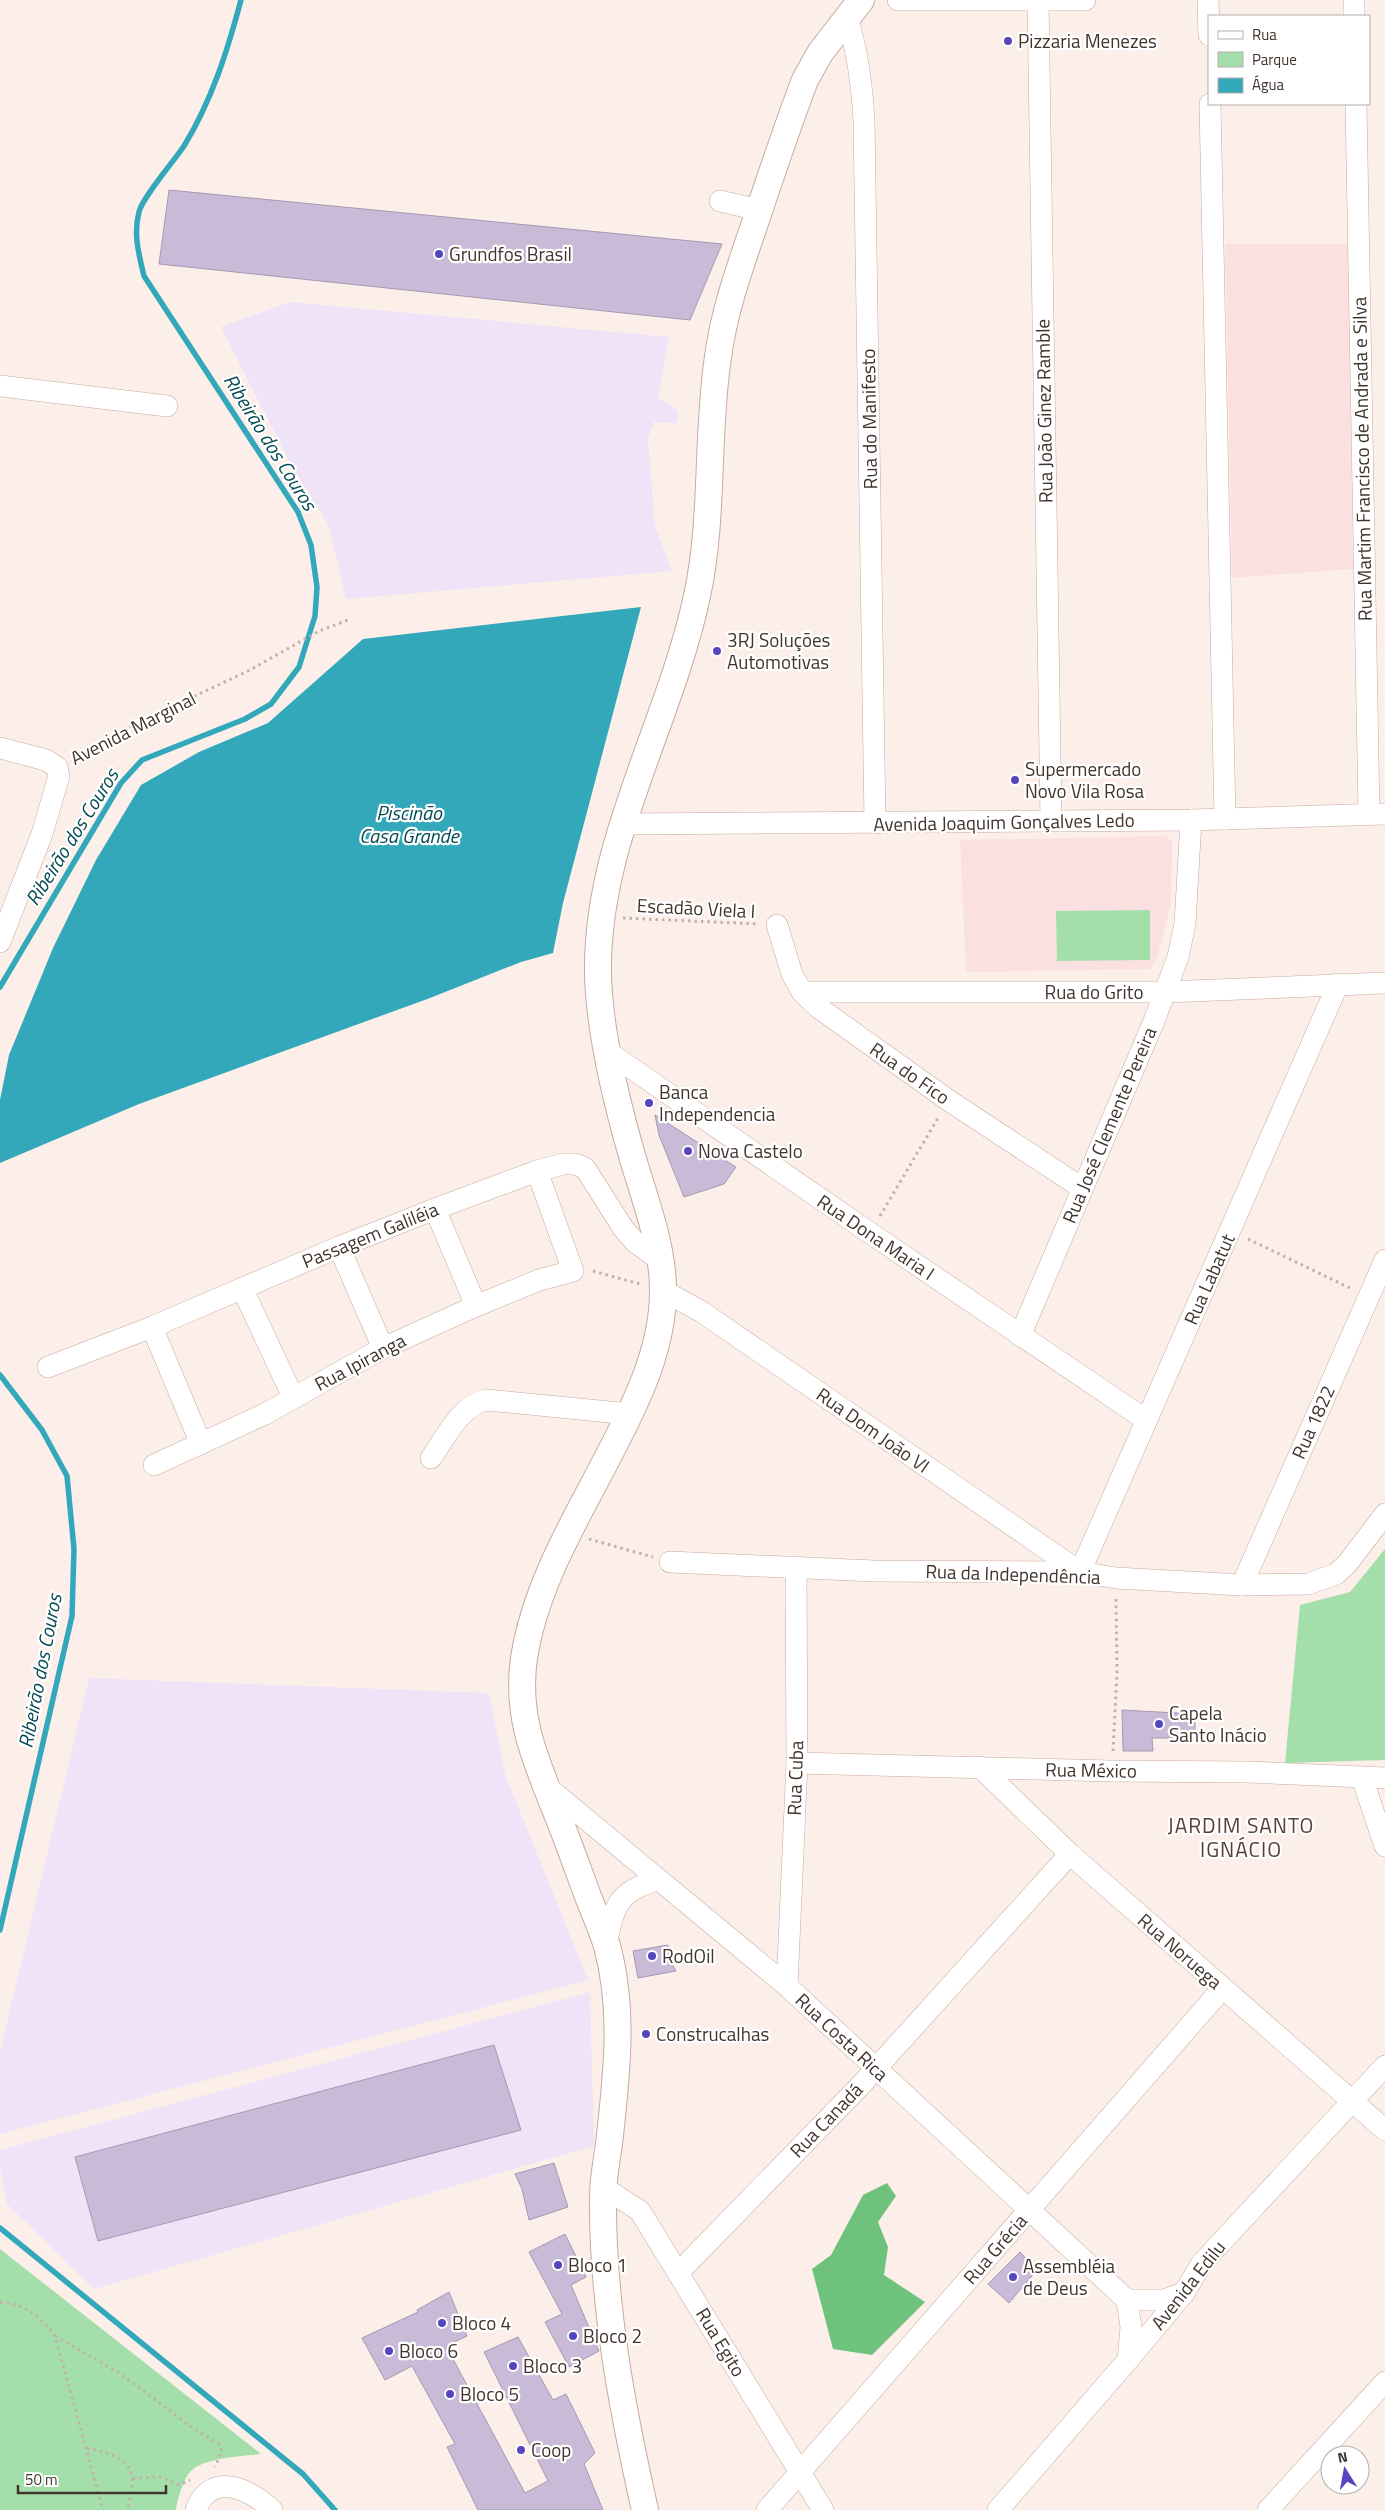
<svg xmlns="http://www.w3.org/2000/svg" width="1385" height="2510" font-family="'Titillium Web',sans-serif">
<rect width="100%" height="100%" fill="#fcefe9"/>
<g fill="#efe3f7">
<path d="M 290,302 L 669,337 L 658,397 L 679,412 L 677,423 L 654,422 L 648,438 L 655,526 L 672,571 L 346,599 L 329,526 L 288,459 L 221,327 Z"/>
<path d="M 89,1678 L 489,1693 L 506,1777 L 588,1980 L 0,2134 L 0,2052 Z"/>
<path d="M 590,1992 L 594,2146 L 94,2289 L 7,2204 L 0,2169 L 0,2150 Z"/>
</g>
<g fill="#fbe0e2">
<path d="M 1225,244 L 1348,244 L 1353,569 L 1232,578 Z"/>
<path d="M 1165,836 L 1172,842 L 1171,903 L 1158,954 L 1151,969 L 966,972 L 960,840 Z"/>
</g>
<g fill="#a4dfab">
<path d="M 1150,910 L 1150,960 L 1057,961 L 1056,911 Z"/>
<path d="M 1385,1549 L 1385,1760 L 1285,1763 L 1300,1605 L 1350,1592 Z"/>
<path d="M 0,2249 L 261,2454 C 243,2456 205,2458 192,2470 C 184,2477 177,2500 176,2510 L 0,2510 Z"/>
</g>
<path fill="#6fc27c" d="M 887,2183 L 896,2196 L 878,2222 L 888,2247 L 884,2275 L 925,2302 L 872,2355 L 833,2349 L 812,2269 L 831,2255 L 863,2195 Z"/>
<path fill="#32a8ba" d="M 641,607 L 563,903 L 553,953 L 521,962 L 430,998 L 139,1104 L 0,1163 L 0,1100 L 9,1055 L 53,948 L 96,860 L 141,785 L 199,752 L 268,723 L 363,639 Z"/>
<g fill="none" stroke-linecap="round" stroke-linejoin="round">
<g stroke="#32a8ba" stroke-width="5.5">
<path d="M 0,987 L 121,783 L 142,760 L 245,719 L 271,704 L 299,667 L 315,616 L 317,587 L 311,545 L 298,512 L 144,276 C 139,255 133,234 139,212 C 142,198 174,161 184,146 C 212,100 227,52 241,0"/>
<path d="M 0,1375 L 42,1430 L 67,1476 L 74,1549 L 72,1616 L 0,1930"/>
<path d="M 0,2228 L 303,2474 L 335,2510"/>
</g>
</g>
<g fill="#c9bbd7" stroke="#a698b3">
<path d="M 169,190 L 722,244 L 690,320 L 159,264 Z"/>
<path d="M 655,1115 L 736,1167 L 724,1184 L 684,1197 L 659,1135 Z"/>
<path d="M 1122,1710 L 1195,1714 L 1195,1734 L 1179,1738 L 1152,1738 L 1153,1751 L 1123,1751 Z"/>
<path d="M 668,1945 L 671,1962 L 676,1971 L 638,1978 L 633,1951 Z"/>
<path d="M 494,2045 L 521,2130 L 98,2241 L 75,2157 Z"/>
<path d="M 554,2163 L 568,2207 L 529,2220 L 522,2189 L 515,2174 Z"/>
<path d="M 565,2234 L 586,2277 L 571,2285 L 599,2351 L 569,2367 L 545,2322 L 562,2314 L 529,2252 Z"/>
<path d="M 1020,2252 L 1037,2270 L 1009,2303 L 988,2284 Z"/>
<path d="M 449,2292 L 467,2336 L 446,2346 L 525,2493 L 548,2481 L 484,2352 L 518,2337 L 553,2400 L 566,2394 L 595,2453 L 584,2464 L 603,2510 L 478,2510 L 447,2447 L 455,2444 L 412,2366 L 385,2380 L 362,2338 L 418,2312 L 417,2310 Z"/>
</g>
<g fill="none" stroke-linecap="round" stroke-linejoin="round">
<defs>
<g id="minor">
<path d="M 898,0 L 1085,0"/>
<path d="M 1208,0 L 1209,35"/>
<path d="M 1354,0 L 1354,16"/>
<path d="M 1038,1 L 1051,820"/>
<path d="M 847,17 C 858,52 862,84 864,121 L 875,823"/>
<path d="M 1210,104 L 1225,819"/>
<path d="M 1356,104 L 1369,814"/>
<path d="M 720,201 L 759,210"/>
<path d="M 0,386 L 167,406"/>
<path d="M 0,748 L 46,760 L 57,767 L 59,776 L 42,834 L 0,942"/>
<path d="M 623,824 L 1191,820 L 1385,814"/>
<path d="M 777,925 L 792,974 L 802,992 L 819,1008 L 948,1100 L 1082,1188"/>
<path d="M 802,992 L 1166,992 L 1385,983"/>
<path d="M 608,1052 L 870,1233 L 1146,1420"/>
<path d="M 435,1209 L 476,1306"/>
<path d="M 339,1247 L 383,1348"/>
<path d="M 242,1288 L 293,1397"/>
<path d="M 664,1291 L 702,1312 L 1080,1572 L 1338,984"/>
<path d="M 152,1327 L 201,1444"/>
<path d="M 1020,1336 L 1154,1021 L 1178,957 L 1185,924 L 1191,820"/>
<path d="M 48,1367 L 152,1327 L 339,1247 L 435,1209 L 537,1171 L 563,1164 L 575,1164 L 585,1168 L 623,1228 L 635,1242 L 660,1260"/>
<path d="M 431,1458 C 446,1437 461,1404 487,1400 L 630,1414"/>
<path d="M 154,1465 L 265,1414 L 383,1348 L 476,1306 L 539,1280 L 573,1271 L 537,1171"/>
<path d="M 670,1562 L 874,1571 L 1080,1572 L 1116,1578 L 1242,1585 L 1308,1584 L 1336,1574 L 1347,1564 L 1385,1514"/>
<path d="M 1242,1585 L 1385,1260"/>
<path d="M 797,1763 L 1110,1771 L 1248,1772 L 1385,1778"/>
<path d="M 980,1767 L 1070,1854 L 1385,2130"/>
<path d="M 1362,1778 L 1385,1846"/>
<path d="M 546,1786 L 787,1986 L 1127,2300 L 1131,2327 L 1128,2360"/>
<path d="M 606,1945 C 614,1906 617,1892 657,1880"/>
<path d="M 787,1986 L 797,1763 L 796,1569"/>
<path d="M 603,2187 L 640,2211 L 823,2510"/>
<path d="M 679,2272 L 861,2085 L 1070,1854"/>
<path d="M 1127,2300 L 1164,2300 L 1184,2293"/>
<path d="M 196,2510 C 210,2470 251,2489 272,2510"/>
<path d="M 767,2510 L 1222,1989"/>
<path d="M 998,2510 L 1128,2360 L 1184,2293 L 1202,2263 L 1385,2066"/>
<path d="M 1268,2510 L 1385,2382"/>
</g>
<path id="major" d="M 645,2510 C 622,2408 602,2302 603,2197 C 603,2176 608,2155 610,2135 C 617,2072 624,2008 607,1946 C 602,1930 595,1914 589,1899 C 577,1867 566,1835 553,1804 C 533,1754 516,1713 524,1658 C 536,1582 578,1516 612,1449 C 637,1401 662,1350 663,1294 C 664,1249 646,1203 633,1159 C 617,1104 599,1030 598,973 C 596,841 670,723 697,596 C 714,518 706,436 718,357 C 724,311 740,267 755,223 C 771,175 787,127 805,80 L 820,53 L 861,0"/>
</defs>
<use href="#minor" stroke="#c8aa9b" stroke-width="22"/>
<use href="#major" stroke="#c8aa9b" stroke-width="28"/>
<g stroke="#bfb2ac" stroke-width="3" stroke-dasharray="2.5 4" stroke-linecap="butt">
<path d="M 73,759 L 127,728 L 250,670 L 319,631 L 348,620"/>
<path d="M 623,918 L 759,924"/>
<path d="M 880,1216 L 938,1118"/>
<path d="M 1248,1239 L 1350,1288"/>
<path d="M 593,1271 L 640,1284"/>
<path d="M 589,1539 L 653,1557"/>
<path d="M 1113,1751 L 1117,1673 L 1116,1597"/>
<path d="M 0,2302 C 27,2305 39,2315 55,2336 L 103,2510"/>
<path d="M 55,2336 L 119,2373 L 193,2428 L 219,2444 L 222,2451 L 215,2467"/>
<path d="M 87,2448 C 103,2452 131,2456 132,2479 C 133,2488 129,2500 128,2510"/>
<path d="M 133,2478 L 162,2477 L 179,2485 L 190,2480"/>
</g>
<use href="#minor" stroke="#fff" stroke-width="21"/>
<use href="#major" stroke="#fff" stroke-width="26"/>
</g>
<g fill="#5546be" stroke="#fff" stroke-width="2">
<circle cx="1008" cy="41" r="5"/>
<circle cx="439" cy="254" r="5"/>
<circle cx="717" cy="651" r="5"/>
<circle cx="1015" cy="780" r="5"/>
<circle cx="649" cy="1103" r="5"/>
<circle cx="688" cy="1151" r="5"/>
<circle cx="1159" cy="1724" r="5"/>
<circle cx="652" cy="1956" r="5"/>
<circle cx="646" cy="2034" r="5"/>
<circle cx="558" cy="2265" r="5"/>
<circle cx="1013" cy="2277" r="5"/>
<circle cx="442" cy="2323" r="5"/>
<circle cx="573" cy="2336" r="5"/>
<circle cx="389" cy="2351" r="5"/>
<circle cx="513" cy="2366" r="5"/>
<circle cx="450" cy="2394" r="5"/>
<circle cx="521" cy="2450" r="5"/>
</g>
<g text-anchor="middle" stroke-width="4.5" stroke-linejoin="round" paint-order="stroke">
<g font-size="19" fill="#41342e" stroke="#fff" text-anchor="start">
<text x="1018" y="48">Pizzaria Menezes</text>
<text x="449" y="261">Grundfos Brasil</text>
<text x="727" y="647">3RJ Soluções<tspan x="727" dy="22">Automotivas</tspan></text>
<text x="1025" y="776">Supermercado<tspan x="1025" dy="22">Novo Vila Rosa</tspan></text>
<text x="659" y="1099">Banca<tspan x="659" dy="22">Independencia</tspan></text>
<text x="698" y="1158">Nova Castelo</text>
<text x="1169" y="1720">Capela<tspan x="1169" dy="22">Santo Inácio</tspan></text>
<text x="662" y="1963">RodOil</text>
<text x="656" y="2041">Construcalhas</text>
<text x="568" y="2272">Bloco 1</text>
<text x="1023" y="2273">Assembléia<tspan x="1023" dy="22">de Deus</tspan></text>
<text x="452" y="2330">Bloco 4</text>
<text x="583" y="2343">Bloco 2</text>
<text x="399" y="2358">Bloco 6</text>
<text x="523" y="2373">Bloco 3</text>
<text x="460" y="2401">Bloco 5</text>
<text x="531" y="2457">Coop</text>
</g>
<g font-size="19" fill="#41342e" stroke="#fff">
<text transform="translate(1044 411) rotate(-91)" y="7">Rua João Ginez Ramble</text>
<text transform="translate(869 419) rotate(-91)" y="7">Rua do Manifesto</text>
<text transform="translate(1362 459) rotate(-91)" y="7">Rua Martim Francisco de Andrada e Silva</text>
<text transform="translate(133 728) rotate(-27)" y="7">Avenida Marginal</text>
<text transform="translate(1004 822) rotate(-1)" y="7">Avenida Joaquim Gonçalves Ledo</text>
<text transform="translate(696 908) rotate(3)" y="7">Escadão Viela I</text>
<text x="1094" y="999">Rua do Grito</text>
<text transform="translate(910 1073) rotate(35)" y="7">Rua do Fico</text>
<text transform="translate(1109 1125) rotate(-67)" y="7">Rua José Clemente Pereira</text>
<text transform="translate(370 1235) rotate(-22)" y="7">Passagem Galiléia</text>
<text transform="translate(876 1237) rotate(34)" y="7">Rua Dona Maria I</text>
<text transform="translate(1209 1279) rotate(-66)" y="7">Rua Labatut</text>
<text transform="translate(360 1362) rotate(-28)" y="7">Rua Ipiranga</text>
<text transform="translate(1313 1422) rotate(-66)" y="7">Rua 1822</text>
<text transform="translate(873 1430) rotate(35)" y="7">Rua Dom João VI</text>
<text transform="translate(1013 1574) rotate(2)" y="7">Rua da Independência</text>
<text transform="translate(1091 1770) rotate(1)" y="7">Rua México</text>
<text transform="translate(795 1778) rotate(-88)" y="7">Rua Cuba</text>
<text transform="translate(1180 1951) rotate(41)" y="7">Rua Noruega</text>
<text transform="translate(842 2037) rotate(43)" y="7">Rua Costa Rica</text>
<text transform="translate(826 2120) rotate(-46)" y="7">Rua Canadá</text>
<text transform="translate(995 2249) rotate(-49)" y="7">Rua Grécia</text>
<text transform="translate(1188 2285) rotate(-52)" y="7">Avenida Edilu</text>
<text transform="translate(721 2342) rotate(59)" y="7">Rua Egito</text>
</g>
<g font-size="20" font-style="italic" fill="#034b54" stroke="#fff">
<text transform="translate(270 442) rotate(58)" y="7">Ribeirão dos Couros</text>
<text x="409" y="820">Piscinão<tspan x="409" dy="23">Casa Grande</tspan></text>
<text transform="translate(72 837) rotate(-58)" y="7">Ribeirão dos Couros</text>
<text transform="translate(40 1671) rotate(-79)" y="7">Ribeirão dos Couros</text>
</g>
<g font-size="21" letter-spacing="1" fill="#5a4034" stroke="#fff">
<text x="1241" y="1833">JARDIM SANTO<tspan x="1241" dy="24">IGNÁCIO</tspan></text>
</g>
</g>
<rect x="1208" y="15" width="162" height="90" fill="#ffffff" stroke="#b3aeab"/>
<rect x="1218" y="31" width="25" height="8" fill="#ffffff" stroke="#b3aeab"/>
<text x="1252" y="40" font-size="15" fill="#41342e">Rua</text>
<rect x="1218" y="52" width="25" height="15" fill="#a4dfab" stroke="#b3aeab"/>
<text x="1252" y="65" font-size="15" fill="#41342e">Parque</text>
<rect x="1218" y="78" width="25" height="15" fill="#32a8ba" stroke="#b3aeab"/>
<text x="1252" y="90" font-size="15" fill="#41342e">Água</text>
<g transform="translate(1345 2470) rotate(349)"><circle r="24" fill="#ffffff" stroke="#b3aeab"/>
<path d="M0-4L9 19L0 12L-9 19Z" fill="#5546be"/>
<text y="-8" font-size="14" font-weight="bold" text-anchor="middle" fill="#41342e">N</text>
</g>
<path d="M18 2485v8h148v-8" fill="none" stroke="#41342e" stroke-width="2.5"/>
<text x="25" y="2485" font-size="15" fill="#41342e" stroke="#ffffff" stroke-width="4" paint-order="stroke">50 m</text>
</svg>
